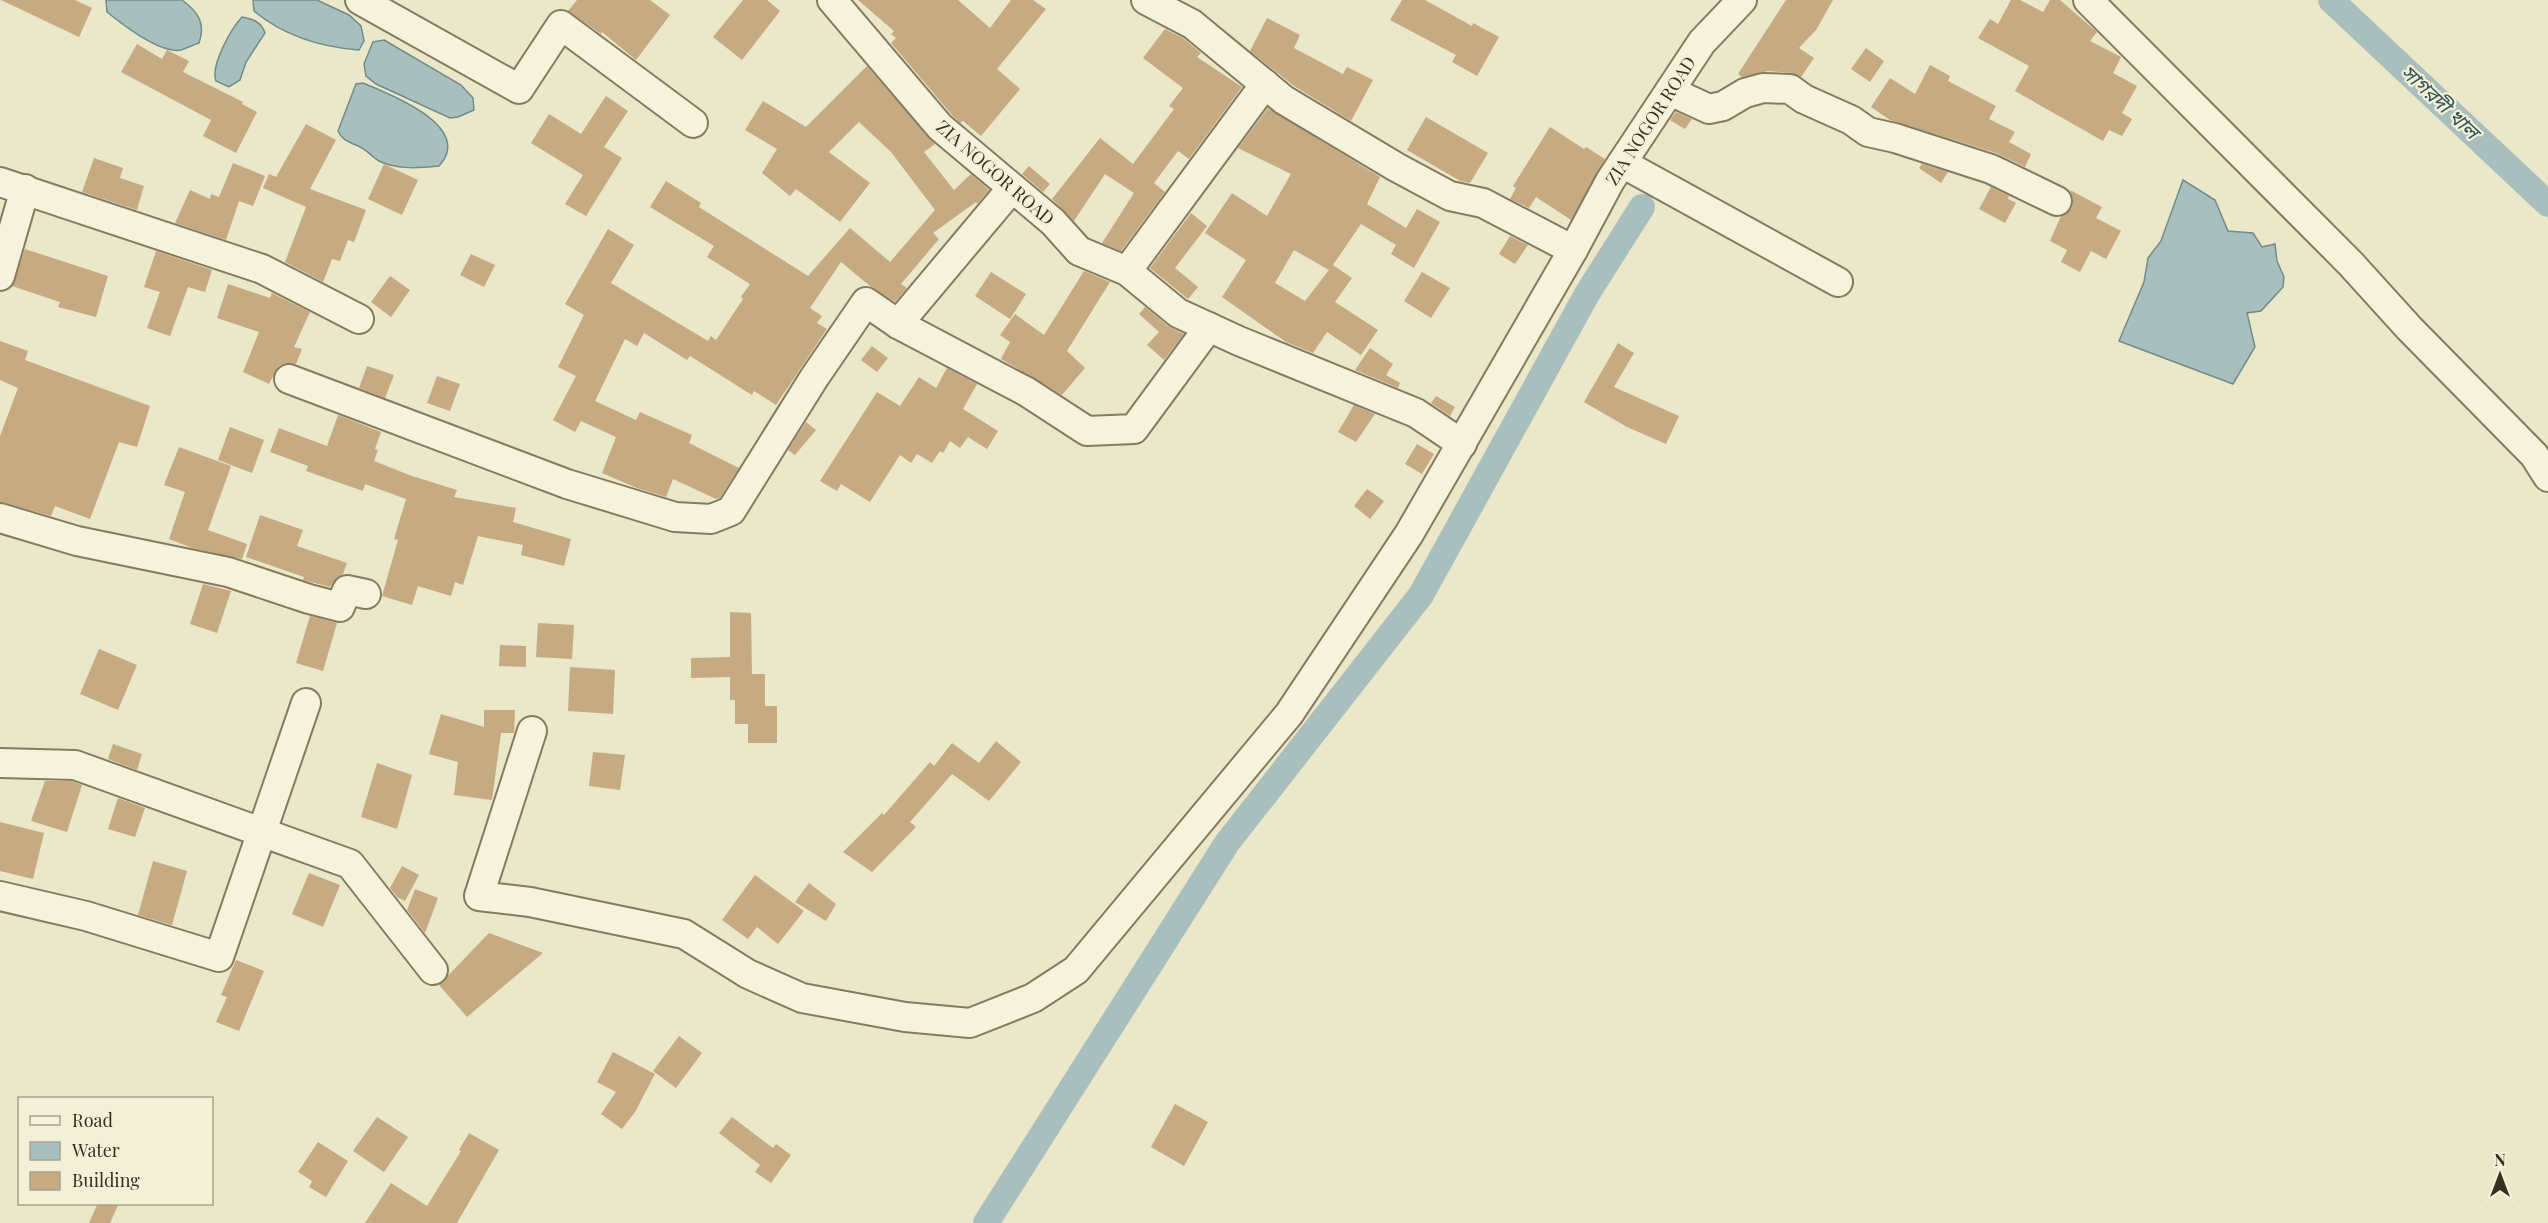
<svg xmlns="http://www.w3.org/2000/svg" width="2548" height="1223" font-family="'Playfair Display','Noto Sans Bengali',serif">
<rect width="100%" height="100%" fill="#ebe7c9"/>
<g fill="#a9bfbd" stroke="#708d8b" stroke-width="1.5">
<path d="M 106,0 L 182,0 C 198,12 206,23 199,43 C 193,45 187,48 181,50 C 161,54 123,25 107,12 Z"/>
<path d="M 253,0 L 317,0 L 349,15 L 361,26 L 364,41 L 359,50 C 321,47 283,35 254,11 Z"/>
<path d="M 242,17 C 252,19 261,21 265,33 L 246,62 L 240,80 L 229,87 L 216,81 C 210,66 231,29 242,17 Z"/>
<path d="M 384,40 L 461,85 L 473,98 L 474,110 L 458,117 L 450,118 L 376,84 L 366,76 L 364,64 L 373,42 Z"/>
<path d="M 363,83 C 390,94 475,127 439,166 C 420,168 397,170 379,161 C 372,157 367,150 360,147 C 351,142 343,142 338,131 L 356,84 Z"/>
<path d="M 2183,180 L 2215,200 L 2228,231 L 2253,233 L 2262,247 L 2275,244 L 2277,261 L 2284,277 L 2283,287 L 2261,311 L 2247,313 L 2255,347 L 2233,384 L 2119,341 L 2144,282 L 2148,258 L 2161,241 Z"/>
</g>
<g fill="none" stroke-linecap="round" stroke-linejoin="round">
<g stroke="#a9bfbd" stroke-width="26">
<path d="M 2331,0 L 2548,204"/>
<path d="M 986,1223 L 1227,843 L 1421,595 L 1587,294 L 1642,207"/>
</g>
</g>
<g fill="#c5aa82" fill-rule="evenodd">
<path d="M 1,0 L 75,0 L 92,8 L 79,37 Z"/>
<path d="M 577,0 L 650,0 L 670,15 L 636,60 L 602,32 L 601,34 L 568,11 Z"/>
<path d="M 743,0 L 767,0 L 780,11 L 742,60 L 713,37 Z"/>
<path d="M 858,0 L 958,0 L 990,28 L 1011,0 L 1033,0 L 1046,9 L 997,69 L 1020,89 L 981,136 L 963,121 L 960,123 L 952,115 L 891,43 L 896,38 L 891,34 L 894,31 Z"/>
<path d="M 1402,0 L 1425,0 L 1472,26 L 1473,23 L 1499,37 L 1477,76 L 1452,62 L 1456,55 L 1390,20 Z"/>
<path d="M 1786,0 L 1833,0 L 1816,30 L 1799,48 L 1814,58 L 1801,77 L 1791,73 L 1768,71 L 1742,77 L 1738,74 Z"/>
<path d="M 2011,0 L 2020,0 L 2043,12 L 2050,0 L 2060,0 L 2097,32 L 2090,41 L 2121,57 L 2113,73 L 2137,86 L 2122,113 L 2132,119 L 2122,136 L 2109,130 L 2103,141 L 2015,91 L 2029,66 L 1978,38 L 1990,19 L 1998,24 Z"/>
<path d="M 1267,18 L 1300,35 L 1294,48 L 1343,74 L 1347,67 L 1373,80 L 1351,121 L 1294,86 L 1250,51 Z"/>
<path d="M 1165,29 L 1183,38 L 1201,53 L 1197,57 L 1242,87 L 1189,159 L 1178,151 L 1154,183 L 1165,192 L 1121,251 L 1102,243 L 1134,193 L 1105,174 L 1074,221 L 1052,199 L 1100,138 L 1133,164 L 1174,109 L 1169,106 L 1183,88 L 1143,58 Z"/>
<path d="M 137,44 L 162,59 L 167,50 L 189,61 L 183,72 L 243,102 L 242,104 L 257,112 L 236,153 L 203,136 L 211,120 L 121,72 Z"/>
<path d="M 1866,48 L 1884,61 L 1870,82 L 1851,69 Z"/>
<path d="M 1930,65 L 1950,76 L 1948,81 L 1996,106 L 1989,119 L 2015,132 L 2009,142 L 2031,154 L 2025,167 L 1996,153 L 1890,120 L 1871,107 L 1890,78 L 1915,94 Z"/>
<path d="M 867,66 L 935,144 L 924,152 L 954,190 L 971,174 L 989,190 L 977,204 L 976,202 L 933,233 L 939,239 L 901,284 L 907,288 L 895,302 L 870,286 L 841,262 L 810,308 L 822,316 L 817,323 L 827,329 L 776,405 L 754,391 L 752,395 L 690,356 L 687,360 L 644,333 L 637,346 L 625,339 L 595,401 L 636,420 L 640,412 L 692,435 L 689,443 L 739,468 L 720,498 L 716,499 L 673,479 L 666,497 L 637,488 L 602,473 L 616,437 L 581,421 L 575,432 L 553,420 L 576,376 L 558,367 L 584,315 L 565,304 L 608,229 L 634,245 L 611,283 L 708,341 L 711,336 L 716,340 L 743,299 L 741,297 L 750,284 L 707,257 L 714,246 L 650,207 L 666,181 L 701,203 L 699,207 L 808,276 L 850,228 L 890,262 L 935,210 L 891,152 L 859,122 L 829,152 L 870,183 L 840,222 L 796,189 L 790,196 L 762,173 L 777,149 L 745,130 L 763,101 L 806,127 Z"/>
<path d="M 606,96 L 628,111 L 604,147 L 622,158 L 586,216 L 565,204 L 583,175 L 531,143 L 549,114 L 581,134 Z"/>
<path d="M 1268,108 L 1380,177 L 1367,204 L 1406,228 L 1417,209 L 1440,222 L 1414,268 L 1391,254 L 1396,245 L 1361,224 L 1333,265 L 1352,278 L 1335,302 L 1378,330 L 1361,355 L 1327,332 L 1313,353 L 1286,342 L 1222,297 L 1246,260 L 1205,233 L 1232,193 L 1267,216 L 1291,174 L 1238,148 ZM 1294,250 L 1329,270 L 1305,301 L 1275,283 Z"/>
<path d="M 1676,112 L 1692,119 L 1685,129 L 1670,120 Z"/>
<path d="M 1426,117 L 1488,153 L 1470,183 L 1460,181 L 1407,150 Z"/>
<path d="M 306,124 L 336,140 L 310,189 L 366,210 L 354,242 L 348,240 L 340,261 L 332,259 L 323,282 L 285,262 L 306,207 L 263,188 L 269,174 L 276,177 Z"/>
<path d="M 1550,127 L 1584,149 L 1586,147 L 1605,159 L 1571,220 L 1536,197 L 1529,208 L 1510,199 L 1516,188 L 1513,186 Z"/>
<path d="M 94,158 L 123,168 L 120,178 L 144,186 L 137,210 L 82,192 Z"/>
<path d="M 233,163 L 265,176 L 253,206 L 239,201 L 226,240 L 175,223 L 190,190 L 210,199 L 211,194 L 219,197 Z"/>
<path d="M 384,164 L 418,180 L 402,215 L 368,199 Z"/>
<path d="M 1922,164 L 1948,172 L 1941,183 L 1919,168 Z"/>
<path d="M 1029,166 L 1050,184 L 1043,192 L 1022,174 Z"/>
<path d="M 1991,187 L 2009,196 L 2008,199 L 2016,203 L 2005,223 L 1979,209 Z"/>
<path d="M 2070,190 L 2102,207 L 2096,218 L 2121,231 L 2106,259 L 2091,251 L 2080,272 L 2061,262 L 2067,250 L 2050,241 L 2061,216 L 2072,208 L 2073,199 Z"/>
<path d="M 1191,213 L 1207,226 L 1175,268 L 1198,287 L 1188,299 L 1150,268 Z"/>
<path d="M 1510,236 L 1528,245 L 1515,264 L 1499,254 Z"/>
<path d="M 25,249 L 108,276 L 96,317 L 58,307 L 60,302 L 12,286 Z"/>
<path d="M 156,251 L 212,270 L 205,292 L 188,287 L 170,336 L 147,328 L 160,292 L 144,287 Z"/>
<path d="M 471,254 L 495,265 L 484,287 L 460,275 Z"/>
<path d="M 1084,271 L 1110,282 L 1067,351 L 1085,368 L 1062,395 L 1001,359 L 1010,342 L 1000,335 L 1015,314 L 1044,335 Z"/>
<path d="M 991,272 L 1026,294 L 1010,319 L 975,296 Z"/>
<path d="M 1422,272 L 1450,288 L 1431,318 L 1404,301 Z"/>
<path d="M 390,276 L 410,290 L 391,317 L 371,302 Z"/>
<path d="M 228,284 L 270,298 L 272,293 L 310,312 L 294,347 L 302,349 L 296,364 L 287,363 L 279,366 L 269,384 L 243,372 L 259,332 L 217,318 Z"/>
<path d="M 1145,307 L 1168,326 L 1184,334 L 1164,360 L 1147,345 L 1159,332 L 1139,314 Z"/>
<path d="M 0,341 L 28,351 L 25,360 L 150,406 L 137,447 L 119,442 L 90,519 L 55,506 L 51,516 L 0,502 L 0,436 L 18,388 L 0,380 Z"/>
<path d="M 1618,343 L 1634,353 L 1614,387 L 1679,416 L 1666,444 L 1627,427 L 1584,402 Z"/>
<path d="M 872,346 L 888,358 L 877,372 L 861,360 Z"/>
<path d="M 1370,348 L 1393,364 L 1386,375 L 1400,383 L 1398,388 L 1355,370 Z"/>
<path d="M 367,366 L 394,375 L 385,398 L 359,388 Z"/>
<path d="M 947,368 L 977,384 L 963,409 L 998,431 L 987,449 L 968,437 L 960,448 L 950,441 L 943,453 L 940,451 L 932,463 L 917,454 L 911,463 L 900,455 L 870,502 L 841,484 L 837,491 L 820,481 L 877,392 L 900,406 L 919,377 L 936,388 Z"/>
<path d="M 437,376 L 460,384 L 450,411 L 427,403 Z"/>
<path d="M 1436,396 L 1455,407 L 1450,416 L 1431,403 Z"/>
<path d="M 1354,405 L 1375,414 L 1356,442 L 1338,432 Z"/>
<path d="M 338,415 L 381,432 L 375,449 L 378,450 L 374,461 L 412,476 L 457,490 L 454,497 L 516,508 L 513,522 L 571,539 L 564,566 L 521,555 L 523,545 L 478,536 L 463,585 L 455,582 L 451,596 L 418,586 L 412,605 L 382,596 L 398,540 L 394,539 L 406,499 L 365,484 L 363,491 L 306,471 L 308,466 L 270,452 L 279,428 L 327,446 Z"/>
<path d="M 806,422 L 816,430 L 795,455 L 788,450 Z"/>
<path d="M 230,427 L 264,440 L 252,473 L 218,460 Z"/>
<path d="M 1417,444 L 1434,454 L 1422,474 L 1405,464 Z"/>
<path d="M 179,447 L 231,466 L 208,530 L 247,544 L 242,559 L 192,548 L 169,539 L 185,492 L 164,485 Z"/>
<path d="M 1367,489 L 1384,501 L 1370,519 L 1354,506 Z"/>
<path d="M 260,515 L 303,530 L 297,546 L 347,563 L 343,574 L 336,578 L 330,587 L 303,580 L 304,577 L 246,557 Z"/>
<path d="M 203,584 L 231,591 L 217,633 L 190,624 Z"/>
<path d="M 730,612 L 751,613 L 752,674 L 765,674 L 765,706 L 777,706 L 777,743 L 748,743 L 748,724 L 735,724 L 735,700 L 730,700 L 730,677 L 691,678 L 691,658 L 730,657 Z"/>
<path d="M 310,616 L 337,623 L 323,671 L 296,663 Z"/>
<path d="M 538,623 L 574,625 L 572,659 L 536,657 Z"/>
<path d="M 500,645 L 526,646 L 526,667 L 499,666 Z"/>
<path d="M 99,649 L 137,665 L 118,710 L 80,694 Z"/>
<path d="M 570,667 L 615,670 L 613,714 L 568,711 Z"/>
<path d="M 484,710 L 515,710 L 514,733 L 501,733 L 492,800 L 454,795 L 458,762 L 429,754 L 441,714 L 484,727 Z"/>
<path d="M 996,741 L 1021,762 L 989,801 L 952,774 L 910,822 L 916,827 L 872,872 L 843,852 L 882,813 L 884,815 L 930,762 L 934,766 L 952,743 L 979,763 Z"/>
<path d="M 113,744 L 142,754 L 137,770 L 108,759 Z"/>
<path d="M 593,752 L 625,755 L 620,790 L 589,786 Z"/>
<path d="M 377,763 L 412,775 L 397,829 L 361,817 Z"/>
<path d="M 45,781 L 72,781 L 82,785 L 67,832 L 31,821 Z"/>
<path d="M 118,798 L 145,808 L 135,837 L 108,829 Z"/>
<path d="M 0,822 L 44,833 L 33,879 L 0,871 Z"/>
<path d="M 153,861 L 187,871 L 172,925 L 138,915 Z"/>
<path d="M 402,866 L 419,875 L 405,901 L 397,897 L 390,888 Z"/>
<path d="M 309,873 L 340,885 L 323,927 L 292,914 Z"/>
<path d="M 755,875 L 804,911 L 778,944 L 757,927 L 748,939 L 722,920 Z"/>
<path d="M 809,883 L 836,904 L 826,921 L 795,902 Z"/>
<path d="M 415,889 L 438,898 L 425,933 L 407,910 Z"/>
<path d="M 489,933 L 543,953 L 467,1017 L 439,985 Z"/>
<path d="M 236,960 L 264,971 L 239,1031 L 216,1022 L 227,997 L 221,995 Z"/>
<path d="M 679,1036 L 702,1053 L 676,1088 L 653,1071 Z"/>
<path d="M 613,1052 L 655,1074 L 635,1112 L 622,1129 L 601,1114 L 616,1092 L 597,1082 Z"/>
<path d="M 1175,1104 L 1208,1122 L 1184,1166 L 1151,1147 Z"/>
<path d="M 377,1117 L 408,1137 L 384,1172 L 353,1151 Z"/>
<path d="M 732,1117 L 773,1148 L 776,1144 L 791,1155 L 771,1183 L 755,1172 L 760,1165 L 719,1133 Z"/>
<path d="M 469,1133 L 499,1150 L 457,1223 L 365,1223 L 391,1183 L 427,1206 L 461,1151 L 459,1150 Z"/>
<path d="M 318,1142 L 348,1161 L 326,1197 L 309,1187 L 312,1181 L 298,1172 Z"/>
<path d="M 98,1203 L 119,1203 L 110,1223 L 89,1223 Z"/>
</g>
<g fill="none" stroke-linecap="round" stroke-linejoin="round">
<defs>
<g id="street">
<path d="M 360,0 L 519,89 L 561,25 L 693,123"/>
<path d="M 832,0 L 940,127 L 1053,222 L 1079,251 L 1127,271 L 1178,313 L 1239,341 L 1416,413 L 1462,444"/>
<path d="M 1146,0 L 1192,24 L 1284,100 L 1396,167 L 1450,196 L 1483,203 L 1573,250"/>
<path d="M 2088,0 L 2351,264 L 2409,328 L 2534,455 L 2548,477"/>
<path d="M 1670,91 L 1709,109 L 1723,106 L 1745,93 L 1763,88 L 1790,89 L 1804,99 L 1851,120 L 1868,132 L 1895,138 L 1991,169 L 2057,201"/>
<path d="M 1622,163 L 1838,282"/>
<path d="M 0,182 L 262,269 L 359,319"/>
<path d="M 1127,271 L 1265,84"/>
<path d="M 0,276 L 25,189"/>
<path d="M 898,324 L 1012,188"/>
<path d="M 289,379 L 567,484 L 675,517 L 711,519 L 731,511 L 814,378 L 866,302 L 898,324 L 1027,392 L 1087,431 L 1134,429 L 1209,327"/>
<path d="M 0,518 L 77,541 L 228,572 L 309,599 L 340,607 L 347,590 L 366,594"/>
<path d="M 532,731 L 479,896 L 530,902 L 684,934 L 748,974 L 802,998 L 905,1017 L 970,1023 L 1033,998 L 1076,970 L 1289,714 L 1409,534 L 1573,250 L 1610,181 L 1702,42 L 1742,0"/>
<path d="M 0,763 L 75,765 L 350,864 L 433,970"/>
<path d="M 0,896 L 86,916 L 219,957 L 306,703"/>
</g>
</defs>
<use href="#street" stroke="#867a5f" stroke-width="32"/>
<use href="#street" stroke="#f6f3dc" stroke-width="28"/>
</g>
<g text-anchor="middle" stroke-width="4.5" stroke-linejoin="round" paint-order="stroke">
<g font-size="18" fill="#373021" stroke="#f3f0d8">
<text transform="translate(1651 121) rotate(-57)" y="6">ZIA NOGOR ROAD</text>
<text transform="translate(995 173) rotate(41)" y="6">ZIA NOGOR ROAD</text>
</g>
<g font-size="20" font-style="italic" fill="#325256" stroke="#f3f0d8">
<text transform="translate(2440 102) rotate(43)" y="7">সাগরদী খাল</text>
</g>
</g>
<rect x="18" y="1097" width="195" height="108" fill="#f3f0d8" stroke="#a8a38f" stroke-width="1.5"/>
<rect x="30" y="1116" width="30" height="9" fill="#f6f3dc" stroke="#a8a38f" stroke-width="1.5"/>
<text x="72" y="1127" font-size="18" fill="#373021">Road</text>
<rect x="30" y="1142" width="30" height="18" fill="#a9bfbd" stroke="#a8a38f" stroke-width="1.5"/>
<text x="72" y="1157" font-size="18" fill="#373021">Water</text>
<rect x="30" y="1172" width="30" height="18" fill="#c5aa82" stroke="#a8a38f" stroke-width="1.5"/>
<text x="72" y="1187" font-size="18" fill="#373021">Building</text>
<g transform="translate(2500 1175)" stroke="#f3f0d8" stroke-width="4.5" paint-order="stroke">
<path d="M0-4.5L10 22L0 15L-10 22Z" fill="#373021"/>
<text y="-9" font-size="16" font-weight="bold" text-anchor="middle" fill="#373021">N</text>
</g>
</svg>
